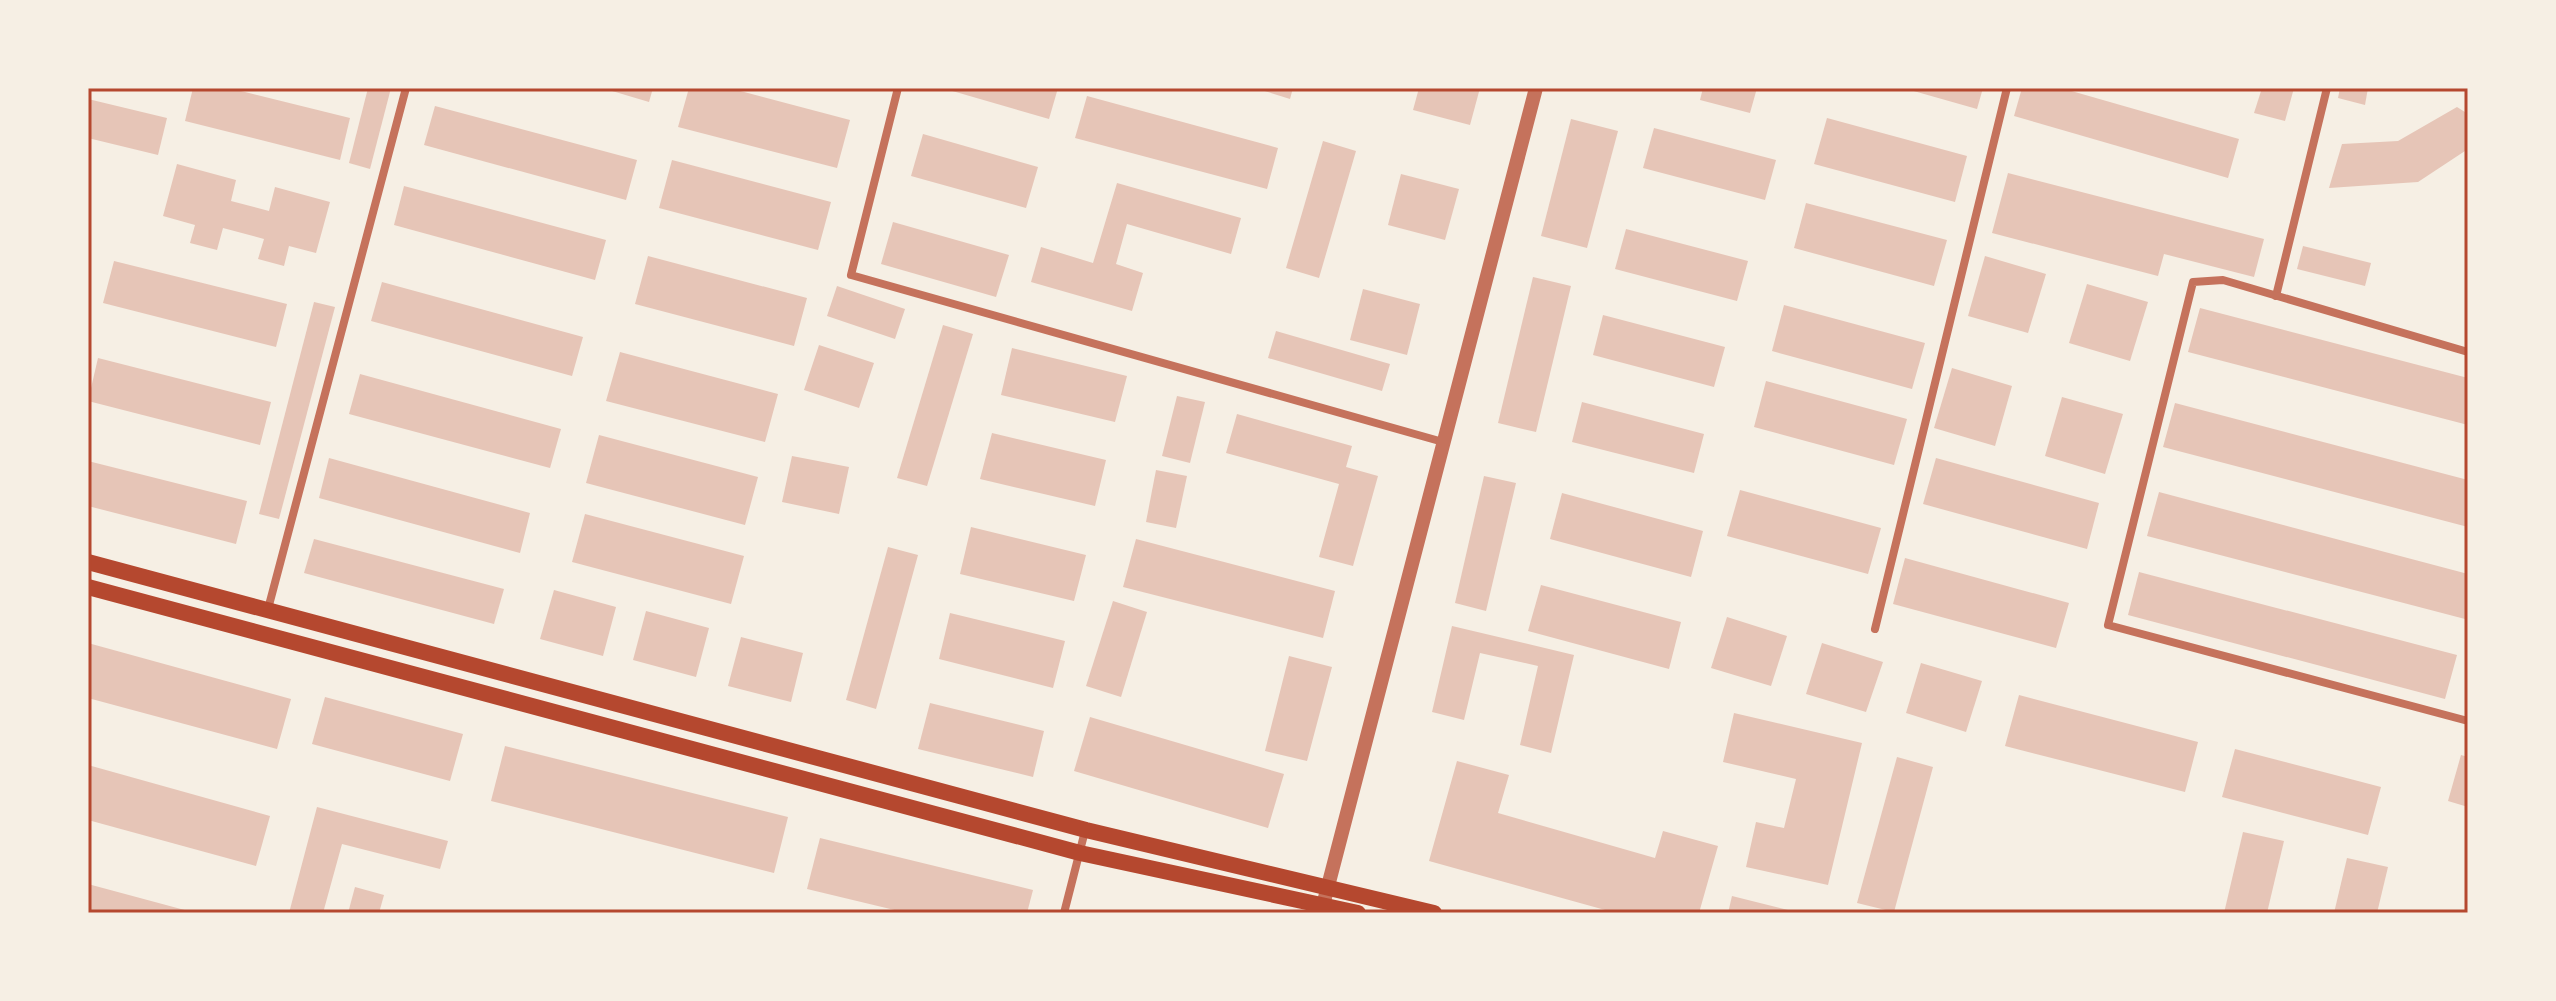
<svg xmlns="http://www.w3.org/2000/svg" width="2556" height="1001" font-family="'Space Grotesk',sans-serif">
<rect width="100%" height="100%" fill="#f6efe4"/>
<g fill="#e6c5b7">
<path d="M 193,88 L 229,88 L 350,118 L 340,160 L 185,121 Z"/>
<path d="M 368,88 L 391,88 L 370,169 L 349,163 Z"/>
<path d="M 602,88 L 653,88 L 649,102 Z"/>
<path d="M 689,88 L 729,88 L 850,120 L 837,168 L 678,127 Z"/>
<path d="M 942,88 L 1058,88 L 1049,119 Z"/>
<path d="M 1255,88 L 1293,88 L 1290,99 Z"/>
<path d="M 1419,88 L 1480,88 L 1470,125 L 1413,110 Z"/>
<path d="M 1703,88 L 1757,88 L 1750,113 L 1700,100 Z"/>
<path d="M 1903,88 L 1983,88 L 1977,109 Z"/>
<path d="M 2022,88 L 2061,88 L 2239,139 L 2228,178 L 2014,116 Z"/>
<path d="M 2262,88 L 2294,88 L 2285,121 L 2254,113 Z"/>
<path d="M 2340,88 L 2368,88 L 2365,105 L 2338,98 Z"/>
<path d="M 1087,96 L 1278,148 L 1267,189 L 1075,138 Z"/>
<path d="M 88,99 L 167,118 L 158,155 L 88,138 Z"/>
<path d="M 435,106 L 637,160 L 626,200 L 424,145 Z"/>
<path d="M 2457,107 L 2468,114 L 2468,149 L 2418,182 L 2329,188 L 2342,144 L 2398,141 Z"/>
<path d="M 1827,118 L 1967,156 L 1955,202 L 1814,164 Z"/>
<path d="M 1571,119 L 1618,131 L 1587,248 L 1541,236 Z"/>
<path d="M 1654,128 L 1776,160 L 1765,200 L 1643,168 Z"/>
<path d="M 923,134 L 1038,167 L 1026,208 L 911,176 Z"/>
<path d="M 1323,141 L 1356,151 L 1319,278 L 1286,268 Z"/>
<path d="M 672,160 L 831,202 L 818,250 L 659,208 Z"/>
<path d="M 177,164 L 236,180 L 231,201 L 269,211 L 275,187 L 330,202 L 316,253 L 289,246 L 284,266 L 258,259 L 264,239 L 223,228 L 217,250 L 190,243 L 195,225 L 163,216 Z"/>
<path d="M 2008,173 L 2264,239 L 2254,277 L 2164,254 L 2158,276 L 1992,233 Z"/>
<path d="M 1401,174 L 1459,189 L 1445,240 L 1388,225 Z"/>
<path d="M 1117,183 L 1241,218 L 1231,254 L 1127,224 L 1116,264 L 1143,273 L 1132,311 L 1031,282 L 1041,247 L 1093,263 Z"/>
<path d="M 404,186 L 606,240 L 595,280 L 394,225 Z"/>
<path d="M 1806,203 L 1947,240 L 1934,286 L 1794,248 Z"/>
<path d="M 893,222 L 1009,255 L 996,297 L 881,264 Z"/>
<path d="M 1626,229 L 1748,261 L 1737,301 L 1615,269 Z"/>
<path d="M 2303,246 L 2371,263 L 2365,286 L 2297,269 Z"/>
<path d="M 648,256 L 807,298 L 794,346 L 635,304 Z"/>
<path d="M 1985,256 L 2046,274 L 2028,333 L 1968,316 Z"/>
<path d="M 114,261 L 287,304 L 276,347 L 103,303 Z"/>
<path d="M 1533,277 L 1571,286 L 1536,432 L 1498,423 Z"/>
<path d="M 382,282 L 583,337 L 572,376 L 371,321 Z"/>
<path d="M 2087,284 L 2148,302 L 2130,361 L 2069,343 Z"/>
<path d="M 837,286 L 905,309 L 895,339 L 827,316 Z"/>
<path d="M 1363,289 L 1420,304 L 1407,355 L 1350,340 Z"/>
<path d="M 314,302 L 335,307 L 279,519 L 259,514 Z"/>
<path d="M 1784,305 L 1925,343 L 1912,389 L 1772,351 Z"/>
<path d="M 2200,308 L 2468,378 L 2468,425 L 2188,352 Z"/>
<path d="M 1603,315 L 1725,347 L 1714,387 L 1593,355 Z"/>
<path d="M 943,325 L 973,334 L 927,486 L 897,478 Z"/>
<path d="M 1276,331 L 1390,364 L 1382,391 L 1268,358 Z"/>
<path d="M 819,345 L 874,363 L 859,408 L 804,390 Z"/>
<path d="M 1012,348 L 1127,376 L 1115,422 L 1001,395 Z"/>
<path d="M 620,352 L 778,394 L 765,442 L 606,401 Z"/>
<path d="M 98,358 L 271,402 L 260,445 L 88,401 Z"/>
<path d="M 1952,368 L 2012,386 L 1995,446 L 1934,428 Z"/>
<path d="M 360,374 L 561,429 L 550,468 L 349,414 Z"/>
<path d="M 1766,381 L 1907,419 L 1894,465 L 1754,427 Z"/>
<path d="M 1177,396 L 1205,402 L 1190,463 L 1162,456 Z"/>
<path d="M 2062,397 L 2123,414 L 2105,474 L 2045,456 Z"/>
<path d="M 1582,402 L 1704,434 L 1694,473 L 1572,442 Z"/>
<path d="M 2175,403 L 2468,480 L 2468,527 L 2163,447 Z"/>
<path d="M 1237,414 L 1352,446 L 1346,467 L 1378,476 L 1353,566 L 1319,557 L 1339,484 L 1226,453 Z"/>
<path d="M 992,433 L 1106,460 L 1095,506 L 980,479 Z"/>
<path d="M 599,435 L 758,477 L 745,525 L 586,483 Z"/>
<path d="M 792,456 L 849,467 L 839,514 L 782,502 Z"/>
<path d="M 329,458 L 530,513 L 520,553 L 319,498 Z"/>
<path d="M 1936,458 L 2099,503 L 2087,549 L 1923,504 Z"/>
<path d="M 88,461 L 247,501 L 236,544 L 88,506 Z"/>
<path d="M 1156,470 L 1187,476 L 1176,528 L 1146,522 Z"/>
<path d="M 1484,476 L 1516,483 L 1486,611 L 1455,603 Z"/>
<path d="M 1740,490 L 1881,528 L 1868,574 L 1727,536 Z"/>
<path d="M 2159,492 L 2468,574 L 2468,607 L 2465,619 L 2147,536 Z"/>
<path d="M 1562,493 L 1703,531 L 1691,577 L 1550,539 Z"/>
<path d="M 585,514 L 744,556 L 731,604 L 572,562 Z"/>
<path d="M 971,527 L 1086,555 L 1074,601 L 960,574 Z"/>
<path d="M 314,539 L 504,589 L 494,624 L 304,573 Z"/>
<path d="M 1136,539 L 1335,591 L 1323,638 L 1123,587 Z"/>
<path d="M 888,547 L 918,555 L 876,709 L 846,700 Z"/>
<path d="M 1905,558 L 2069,603 L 2056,648 L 1893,604 Z"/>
<path d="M 2139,572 L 2457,655 L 2445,699 L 2128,615 Z"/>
<path d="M 1541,585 L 1681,622 L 1669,669 L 1528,631 Z"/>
<path d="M 554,590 L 616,607 L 603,656 L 540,639 Z"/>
<path d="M 1113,601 L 1147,612 L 1121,697 L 1086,686 Z"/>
<path d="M 646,611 L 709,628 L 696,677 L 633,660 Z"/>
<path d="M 950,613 L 1065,641 L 1053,688 L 939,659 Z"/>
<path d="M 1727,617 L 1787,636 L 1771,686 L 1711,668 Z"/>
<path d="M 1452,626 L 1574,655 L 1551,753 L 1520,745 L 1538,666 L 1480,653 L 1464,720 L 1432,712 Z"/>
<path d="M 741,637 L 803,653 L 791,702 L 728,686 Z"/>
<path d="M 88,643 L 291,699 L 277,749 L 88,698 Z"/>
<path d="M 1822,643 L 1883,662 L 1866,712 L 1806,694 Z"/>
<path d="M 1289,656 L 1332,667 L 1307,761 L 1265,751 Z"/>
<path d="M 1921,663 L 1982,681 L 1966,732 L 1906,713 Z"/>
<path d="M 2019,695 L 2198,742 L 2185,792 L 2005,746 Z"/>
<path d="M 325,697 L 463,734 L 450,781 L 312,744 Z"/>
<path d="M 930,703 L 1044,731 L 1033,777 L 918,749 Z"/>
<path d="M 1734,713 L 1862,743 L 1828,885 L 1746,867 L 1756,822 L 1784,828 L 1796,779 L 1723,762 Z"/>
<path d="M 1090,717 L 1284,774 L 1268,828 L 1074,771 Z"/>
<path d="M 505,746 L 788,817 L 774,873 L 491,801 Z"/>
<path d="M 2235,749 L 2381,787 L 2368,835 L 2222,797 Z"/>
<path d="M 2461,755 L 2468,757 L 2468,807 L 2448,801 Z"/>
<path d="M 1897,757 L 1933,767 L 1894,912 L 1857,903 Z"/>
<path d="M 1457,761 L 1509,775 L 1498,813 L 1655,858 L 1663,831 L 1718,846 L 1699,913 L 1616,913 L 1429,861 Z"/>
<path d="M 88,765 L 270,816 L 256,866 L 88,820 Z"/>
<path d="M 317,807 L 448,841 L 440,869 L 342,844 L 323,913 L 289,913 Z"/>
<path d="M 2243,832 L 2284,841 L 2267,913 L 2224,913 Z"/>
<path d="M 820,838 L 1033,890 L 1027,913 L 907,913 L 807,889 Z"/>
<path d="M 2347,858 L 2388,867 L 2377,913 L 2334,913 Z"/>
<path d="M 88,884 L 192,912 L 192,913 L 88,913 Z"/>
<path d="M 355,887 L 384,895 L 379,913 L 348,913 Z"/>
<path d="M 1732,896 L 1796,912 L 1795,913 L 1728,913 Z"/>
</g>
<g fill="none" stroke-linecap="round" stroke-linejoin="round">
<g stroke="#c5725c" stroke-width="8">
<path d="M 898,88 L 851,275 L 1443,442"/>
<path d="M 2276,296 L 2327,88"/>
<path d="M 2468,352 L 2223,280 L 2193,282 L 2108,625 L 2468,721"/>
<path d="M 268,609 L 406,88"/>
<path d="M 1875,629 L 2007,88"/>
<path d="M 1064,913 L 1085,831"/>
</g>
<path stroke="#c5725c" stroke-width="14" d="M 1321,913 L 1536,88"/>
<g stroke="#b5482f" stroke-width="16">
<path d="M 88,562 L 1086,830 L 1434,913"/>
<path d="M 88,587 L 1080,853 L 1358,913"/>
</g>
</g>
<rect width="2556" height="1001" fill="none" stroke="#f6efe4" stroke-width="180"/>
<rect x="90" y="90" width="2376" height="821" fill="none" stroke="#b5482f" stroke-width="3"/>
</svg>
